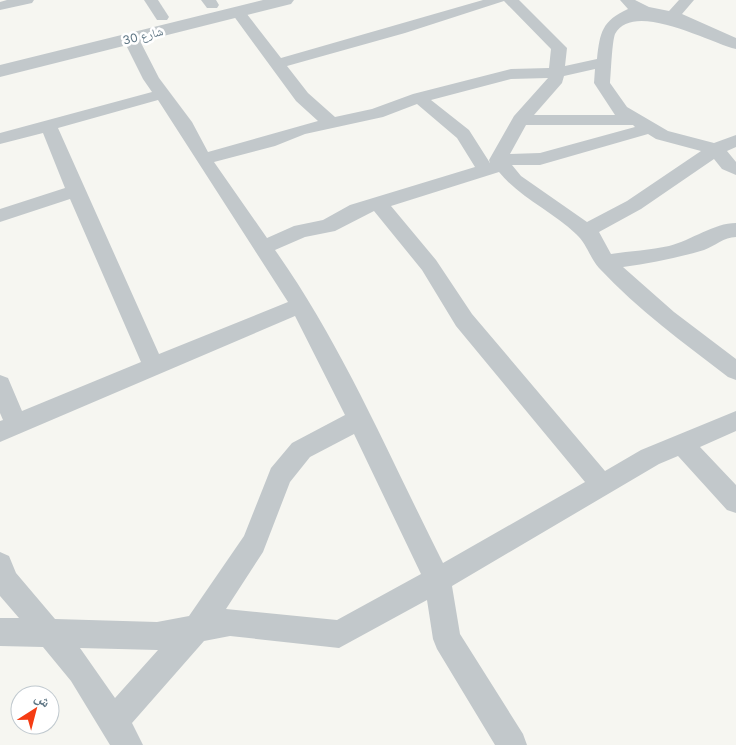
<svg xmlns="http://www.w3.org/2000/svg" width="736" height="745" font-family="Inter,'Noto Naskh Arabic',sans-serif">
<rect width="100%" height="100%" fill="#f6f6f1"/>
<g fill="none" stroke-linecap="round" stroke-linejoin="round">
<g fill="#c2c8cb" fill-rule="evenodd">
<path d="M 7,0 L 34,0 L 32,3 L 0,10 L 0,2 Z"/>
<path d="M 144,0 L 158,0 L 169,17 L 167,20 L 157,20 Z"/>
<path d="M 201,0 L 216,0 L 219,5 L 217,8 L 207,8 Z"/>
<path d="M 483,0 L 519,0 L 567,48 L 565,66 L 597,59 C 600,32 602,21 628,9 L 620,0 L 635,0 L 649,7 L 669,11 L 679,0 L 694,0 L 682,14 L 736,38 L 736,49 C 708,42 633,0 615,34 C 612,42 611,72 610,83 L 627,107 L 668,131 L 714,143 L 736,135 L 736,147 L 727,151 L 736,162 L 736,175 L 722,169 L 714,159 L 641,209 L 599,232 L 611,254 C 630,251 651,250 669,246 C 692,240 714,223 736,223 L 736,237 C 724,237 715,246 704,250 C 677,258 651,263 623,267 L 674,312 L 736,359 L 736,380 L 728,377 C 684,343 638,310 599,268 C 590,258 587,244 576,234 C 552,211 520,198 499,172 L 391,206 L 436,260 L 472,314 L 605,471 L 641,450 L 736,411 L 736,431 L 700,447 L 736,485 L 736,513 L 727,510 L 678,456 L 659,464 L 452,586 L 460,634 L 523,734 L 527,745 L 495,745 L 437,649 L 433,639 L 427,600 L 339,648 L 230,636 L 204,641 L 132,723 L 143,745 L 110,745 L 71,681 L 43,647 L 0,646 L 0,618 L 19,618 L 0,596 L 0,552 L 9,556 L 16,573 L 55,619 L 157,622 L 189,616 L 244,536 L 271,468 L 292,443 L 345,415 L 295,316 L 0,442 L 0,421 L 3,420 L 0,413 L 0,375 L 8,378 L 22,411 L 141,362 L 70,199 L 0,222 L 0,209 L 65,188 L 43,133 L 0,144 L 0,133 L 152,92 L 143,79 L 123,39 L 131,34 L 139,39 L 159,78 L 192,122 L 208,152 L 318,121 L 296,101 L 233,15 L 231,12 L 233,9 L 243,9 L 281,58 ZM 504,1 L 551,49 L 549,68 L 511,69 L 413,94 L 372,109 L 335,117 L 308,93 L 287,66 L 405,33 ZM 595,69 L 594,83 L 615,115 L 534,115 L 562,83 L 564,76 ZM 548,78 L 514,116 L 489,160 L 490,163 L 469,130 L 431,100 L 511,79 ZM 158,100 L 288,302 L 159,354 L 58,128 ZM 417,104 L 457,138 L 475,167 L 350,205 L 323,220 L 294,226 L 267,238 L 214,162 L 275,146 L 305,134 L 383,117 ZM 526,125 L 633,125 L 635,127 L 540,153 L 510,154 ZM 648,134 L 656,139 L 701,151 L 627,201 L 587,222 L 521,176 L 512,165 L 540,165 ZM 374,211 L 422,270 L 456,326 L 585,482 L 443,563 C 390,458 343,346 275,250 L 305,237 L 335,231 ZM 354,434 L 421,574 L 337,620 L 226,609 L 263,552 L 290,482 L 310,457 ZM 80,648 L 157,650 L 158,650 L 115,698 Z"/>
</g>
<path fill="#c2c8cb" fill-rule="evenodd" d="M 263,0 L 294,0 L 291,4 L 0,77 L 0,65 Z"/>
</g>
<g text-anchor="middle" stroke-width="5" stroke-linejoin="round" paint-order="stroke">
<g font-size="12" fill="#617886" stroke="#fff">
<text transform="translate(143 36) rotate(-14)" y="4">شارع 30</text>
</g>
</g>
<g transform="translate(35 710) rotate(36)"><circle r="24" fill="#ffffff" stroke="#c0c9cf"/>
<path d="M0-4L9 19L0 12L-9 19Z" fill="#f53c13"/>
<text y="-8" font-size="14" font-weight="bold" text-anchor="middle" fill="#617886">ش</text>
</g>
</svg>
